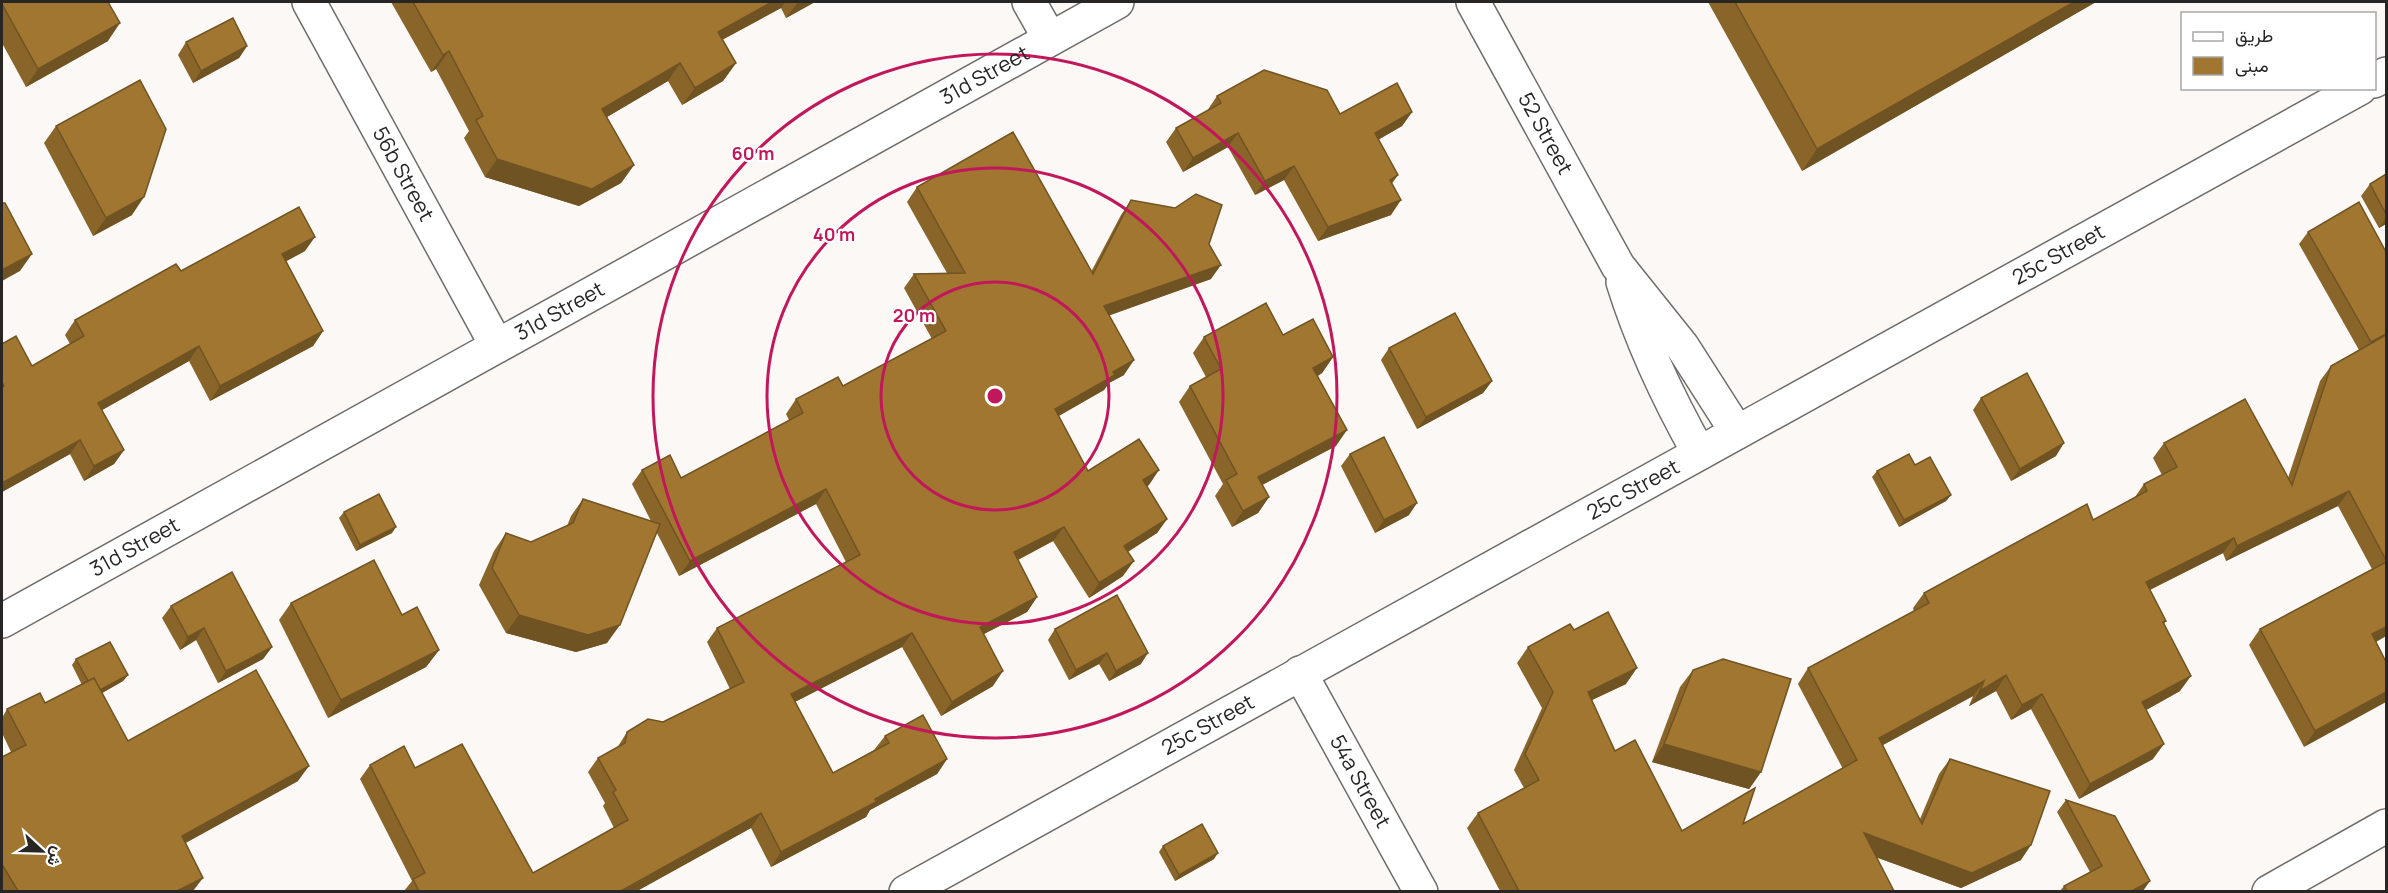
<svg xmlns="http://www.w3.org/2000/svg" width="2388" height="893" font-family="Manrope,Vazirmatn,sans-serif">
<rect width="100%" height="100%" fill="#fbf8f5"/>
<g fill="none" stroke-linecap="round" stroke-linejoin="round">
<defs>
<g id="minor">
<path id="s1" d="M 309,2 L 497,346"/>
<path d="M 1029,2 L 1050,39"/>
<path id="s2" d="M 1473,2 L 1618,266 L 1682,346 L 1737,432"/>
<path d="M 2374,81 L 2386,74"/>
<path d="M 1623,282 C 1642,343 1668,398 1699,453"/>
<path id="s3" d="M 2,621 L 1117,2"/>
<path id="s4" d="M 1300,673 L 1421,892"/>
<path id="s5" d="M 906,892 L 2360,88"/>
<path d="M 2269,892 L 2386,826"/>
</g>
</defs>
<use href="#minor" stroke="#6f6d6a" stroke-width="36"/>
<use href="#minor" stroke="#fff" stroke-width="33"/>
</g>
<g fill="#8a6529">
<path d="M 2,2 L 108,41 L 26,87 L 2,43 Z"/>
<path d="M 391,2 L 815,2 L 786,18 L 781,8 L 722,40 L 736,63 L 723,81 L 682,105 L 668,81 L 607,117 L 634,165 L 621,183 L 579,206 L 485,177 L 464,138 L 469,131 L 436,69 L 431,72 Z"/>
<path d="M 1708,2 L 2096,2 L 1802,171 Z"/>
<path d="M 186,42 L 247,46 L 239,58 L 193,83 L 178,55 Z"/>
<path d="M 1217,96 L 1340,114 L 1412,112 L 1402,126 L 1378,140 L 1392,183 L 1391,215 L 1318,241 L 1284,180 L 1255,195 L 1228,147 L 1183,172 L 1166,142 L 1176,128 L 1207,111 Z"/>
<path d="M 56,126 L 132,215 L 93,236 L 44,143 Z"/>
<path d="M 2386,174 L 2386,224 L 2379,228 L 2361,196 L 2370,184 Z"/>
<path d="M 917,187 L 1091,272 L 1121,215 L 1131,200 L 1209,244 L 1211,279 L 1109,315 L 1124,375 L 1109,383 L 1104,390 L 1058,416 L 1088,471 L 1149,485 L 1147,486 L 1167,519 L 1157,533 L 1128,552 L 1123,576 L 1089,598 L 1053,541 L 1018,560 L 1037,597 L 1027,612 L 984,634 L 993,686 L 941,716 L 902,647 L 795,702 L 833,773 L 874,750 L 885,736 L 947,759 L 937,774 L 870,810 L 866,817 L 771,867 L 751,828 L 637,891 L 404,891 L 412,881 L 360,779 L 370,765 L 415,768 L 533,873 L 614,828 L 603,806 L 605,803 L 588,772 L 598,758 L 617,748 L 627,732 L 663,722 L 730,689 L 707,642 L 717,628 L 846,562 L 816,504 L 679,576 L 657,533 L 607,643 L 576,652 L 506,633 L 479,585 L 494,551 L 506,533 L 531,542 L 567,526 L 571,516 L 583,499 L 651,521 L 632,484 L 642,470 L 681,478 L 789,420 L 786,414 L 796,399 L 843,386 L 932,339 L 904,288 L 914,274 L 947,273 L 907,202 Z"/>
<path d="M 2308,232 L 2386,252 L 2386,636 L 2376,642 L 2386,662 L 2304,747 L 2249,645 L 2260,629 L 2372,569 L 2338,506 L 2226,561 L 2223,553 L 2150,590 L 2166,621 L 2164,624 L 2180,691 L 2146,710 L 2153,759 L 2079,799 L 2031,709 L 2011,720 L 1996,691 L 1969,706 L 1973,696 L 1883,745 L 1920,819 L 1939,774 L 1950,759 L 2021,860 L 1961,888 L 1876,857 L 1894,891 L 1500,891 L 1467,828 L 1478,813 L 1524,788 L 1514,770 L 1542,708 L 1517,663 L 1528,647 L 1574,630 L 1626,684 L 1592,700 L 1615,751 L 1682,831 L 1743,824 L 1843,769 L 1798,684 L 1808,668 L 1914,611 L 1913,608 L 1924,593 L 2093,520 L 2135,497 L 2144,484 L 2162,475 L 2153,458 L 2164,443 L 2288,478 L 2320,381 L 2331,366 L 2359,350 L 2299,244 Z"/>
<path d="M 305,251 L 286,261 L 323,331 L 313,346 L 210,401 L 189,361 L 102,410 L 124,450 L 114,464 L 84,481 L 70,454 L 2,492 L 2,344 L 32,366 L 70,344 L 65,335 L 75,320 L 181,271 Z"/>
<path d="M 1283,335 L 1333,357 L 1322,373 L 1318,376 L 1336,446 L 1262,485 L 1269,497 L 1258,513 L 1232,527 L 1215,496 L 1223,484 L 1179,402 L 1190,386 L 1206,377 L 1193,353 L 1204,337 Z"/>
<path d="M 1389,348 L 1492,381 L 1483,393 L 1417,429 L 1381,360 Z"/>
<path d="M 1981,398 L 2056,456 L 2011,481 L 1973,410 Z"/>
<path d="M 1350,454 L 1409,515 L 1375,533 L 1341,466 Z"/>
<path d="M 1915,465 L 1951,495 L 1946,501 L 1899,527 L 1872,477 L 1877,471 Z"/>
<path d="M 344,512 L 392,533 L 356,551 L 339,518 Z"/>
<path d="M 291,603 L 402,615 L 439,650 L 426,667 L 328,718 L 279,620 Z"/>
<path d="M 171,606 L 272,647 L 263,659 L 218,683 L 196,640 L 180,650 L 162,618 Z"/>
<path d="M 1055,629 L 1141,664 L 1109,681 L 1099,664 L 1069,680 L 1048,640 Z"/>
<path d="M 76,659 L 128,675 L 123,681 L 102,693 L 128,741 L 298,781 L 185,843 L 193,891 L 2,891 L 2,757 L 11,752 L 2,733 L 2,718 L 7,709 L 45,703 L 82,685 L 72,665 Z"/>
<path d="M 1693,670 L 1761,772 L 1749,789 L 1652,762 L 1680,687 Z"/>
<path d="M 2066,800 L 2143,891 L 2060,891 L 2064,886 L 2090,872 L 2057,812 Z"/>
<path d="M 1163,846 L 1214,859 L 1175,881 L 1159,852 Z"/>
</g>
<g fill="#705322">
<path d="M 772,2 L 785,2 L 781,8 L 705,49 L 718,32 Z"/>
<path d="M 798,2 L 815,2 L 786,18 Z"/>
<path d="M 2074,2 L 2096,2 L 1802,171 L 1817,149 Z"/>
<path d="M 120,23 L 108,41 L 26,87 L 38,69 Z"/>
<path d="M 247,46 L 239,58 L 193,83 L 201,71 Z"/>
<path d="M 449,51 L 436,69 L 431,72 L 443,55 Z"/>
<path d="M 680,63 L 668,81 L 590,127 L 602,109 Z"/>
<path d="M 736,63 L 723,81 L 682,105 L 695,88 Z"/>
<path d="M 1412,112 L 1402,126 L 1365,147 L 1375,133 Z"/>
<path d="M 1238,133 L 1228,147 L 1183,172 L 1193,158 Z"/>
<path d="M 497,159 L 634,165 L 621,183 L 579,206 L 485,177 Z"/>
<path d="M 1294,166 L 1284,180 L 1255,195 L 1265,181 Z"/>
<path d="M 1398,175 L 1388,189 L 1390,180 Z"/>
<path d="M 144,197 L 132,215 L 93,236 L 106,218 Z"/>
<path d="M 1401,200 L 1391,215 L 1318,241 L 1328,227 Z"/>
<path d="M 2386,218 L 2386,224 L 2379,228 Z"/>
<path d="M 315,237 L 305,251 L 272,269 L 282,254 Z"/>
<path d="M 32,254 L 20,271 L 2,281 L 2,270 Z"/>
<path d="M 1221,265 L 1211,279 L 1094,321 L 1104,306 Z"/>
<path d="M 323,331 L 313,346 L 210,401 L 220,386 Z"/>
<path d="M 199,346 L 189,361 L 88,418 L 98,403 Z"/>
<path d="M 1333,357 L 1322,373 L 1302,384 L 1313,368 Z"/>
<path d="M 1134,360 L 1124,375 L 1109,383 L 1104,390 L 1045,424 L 1055,409 L 1113,372 Z"/>
<path d="M 1492,381 L 1483,393 L 1417,429 L 1426,417 Z"/>
<path d="M 1347,430 L 1336,446 L 1247,493 L 1258,477 Z"/>
<path d="M 80,440 L 70,454 L 2,492 L 2,483 Z"/>
<path d="M 2064,443 L 2056,456 L 2011,481 L 2020,469 Z"/>
<path d="M 124,450 L 114,464 L 84,481 L 94,466 Z"/>
<path d="M 1159,470 L 1149,485 L 1133,495 L 1143,480 Z"/>
<path d="M 826,489 L 816,504 L 679,576 L 690,561 Z"/>
<path d="M 2349,491 L 2338,506 L 2226,561 L 2237,546 Z"/>
<path d="M 1951,495 L 1946,501 L 1899,527 L 1904,520 Z"/>
<path d="M 1269,497 L 1258,513 L 1232,527 L 1243,511 Z"/>
<path d="M 1417,503 L 1409,515 L 1375,533 L 1384,520 Z"/>
<path d="M 1167,519 L 1157,533 L 1114,560 L 1124,546 Z"/>
<path d="M 396,527 L 392,533 L 356,551 L 360,545 Z"/>
<path d="M 1064,527 L 1053,541 L 1004,567 L 1014,552 Z"/>
<path d="M 2234,538 L 2223,553 L 2135,597 L 2146,582 Z"/>
<path d="M 1134,561 L 1123,576 L 1089,598 L 1099,583 Z"/>
<path d="M 1037,597 L 1027,612 L 970,641 L 980,627 Z"/>
<path d="M 519,615 L 620,625 L 607,643 L 576,652 L 506,633 Z"/>
<path d="M 2386,627 L 2386,636 L 2361,650 L 2372,634 Z"/>
<path d="M 204,628 L 196,640 L 180,650 L 188,637 Z"/>
<path d="M 912,633 L 902,647 L 781,709 L 791,694 Z"/>
<path d="M 272,647 L 263,659 L 218,683 L 226,671 Z"/>
<path d="M 439,650 L 426,667 L 328,718 L 341,700 Z"/>
<path d="M 1107,653 L 1099,664 L 1069,680 L 1076,670 Z"/>
<path d="M 1148,653 L 1141,664 L 1109,681 L 1116,671 Z"/>
<path d="M 1637,668 L 1626,684 L 1577,707 L 1588,692 Z"/>
<path d="M 1003,671 L 993,686 L 941,716 L 952,702 Z"/>
<path d="M 128,675 L 123,681 L 90,700 L 94,693 Z"/>
<path d="M 2006,675 L 1996,691 L 1969,706 L 1980,691 Z"/>
<path d="M 2191,676 L 2180,691 L 2132,718 L 2142,702 Z"/>
<path d="M 1984,681 L 1973,696 L 1868,753 L 1879,738 Z"/>
<path d="M 2386,692 L 2386,702 L 2304,747 L 2315,731 Z"/>
<path d="M 2042,694 L 2031,709 L 2011,720 L 2022,705 Z"/>
<path d="M 1664,744 L 1761,772 L 1749,789 L 1652,762 Z"/>
<path d="M 2164,744 L 2153,759 L 2079,799 L 2090,784 Z"/>
<path d="M 947,759 L 937,774 L 870,810 L 866,817 L 771,867 L 781,852 Z"/>
<path d="M 309,766 L 298,781 L 171,851 L 182,836 Z"/>
<path d="M 761,813 L 751,828 L 637,891 L 621,891 Z"/>
<path d="M 1864,833 L 2031,845 L 2021,860 L 1961,888 L 1853,849 Z"/>
<path d="M 1218,853 L 1214,859 L 1175,881 L 1179,875 Z"/>
<path d="M 203,878 L 193,891 L 177,891 Z"/>
<path d="M 2150,881 L 2143,891 L 2132,891 Z"/>
</g>
<g fill="#a07630" stroke="#705322" stroke-width="1.5">
<path d="M 2,2 L 108,2 L 120,23 L 38,69 L 2,4 Z"/>
<path d="M 413,2 L 772,2 L 718,32 L 736,63 L 695,88 L 680,63 L 602,109 L 634,165 L 592,189 L 497,159 L 476,120 L 483,116 L 449,51 L 443,55 Z"/>
<path d="M 1735,2 L 2074,2 L 1817,149 Z"/>
<path d="M 233,18 L 247,46 L 201,71 L 186,42 Z"/>
<path d="M 1264,70 L 1327,90 L 1340,114 L 1397,83 L 1412,112 L 1375,133 L 1398,175 L 1390,180 L 1401,200 L 1328,227 L 1294,166 L 1265,181 L 1238,133 L 1193,158 L 1176,128 L 1221,103 L 1217,96 Z"/>
<path d="M 140,80 L 166,129 L 144,197 L 106,218 L 56,126 Z"/>
<path d="M 1013,132 L 1093,274 L 1131,200 L 1175,208 L 1196,194 L 1222,205 L 1209,244 L 1221,265 L 1104,306 L 1134,360 L 1113,372 L 1115,375 L 1055,409 L 1088,471 L 1139,439 L 1159,470 L 1143,480 L 1167,519 L 1124,546 L 1134,561 L 1099,583 L 1064,527 L 1014,552 L 1037,597 L 980,627 L 1003,671 L 952,702 L 912,633 L 791,694 L 833,773 L 889,743 L 885,736 L 923,715 L 947,759 L 875,799 L 876,802 L 781,852 L 761,813 L 621,891 L 419,891 L 413,879 L 425,873 L 370,765 L 404,746 L 415,768 L 462,744 L 533,873 L 628,820 L 613,792 L 616,790 L 598,758 L 625,743 L 627,732 L 648,719 L 663,722 L 744,682 L 717,628 L 860,555 L 826,489 L 690,561 L 642,470 L 670,455 L 681,478 L 803,413 L 796,399 L 838,377 L 843,386 L 946,331 L 914,274 L 965,273 L 917,187 Z"/>
<path d="M 2386,174 L 2386,214 L 2370,184 Z"/>
<path d="M 2359,202 L 2386,252 L 2386,334 L 2371,342 L 2308,232 Z"/>
<path d="M 2,203 L 5,203 L 32,254 L 2,270 Z"/>
<path d="M 299,207 L 315,237 L 282,254 L 323,331 L 220,386 L 199,346 L 98,403 L 124,450 L 94,466 L 80,440 L 2,483 L 2,387 L 4,386 L 2,382 L 2,344 L 16,336 L 32,366 L 84,336 L 75,320 L 176,264 L 181,271 Z"/>
<path d="M 1266,303 L 1283,335 L 1313,319 L 1333,357 L 1313,368 L 1347,430 L 1258,477 L 1269,497 L 1243,511 L 1226,480 L 1237,474 L 1190,386 L 1221,369 L 1204,337 Z"/>
<path d="M 1455,313 L 1492,381 L 1426,417 L 1389,348 Z"/>
<path d="M 2386,335 L 2386,560 L 2349,491 L 2237,546 L 2234,538 L 2146,582 L 2166,621 L 2163,622 L 2191,676 L 2142,702 L 2164,744 L 2090,784 L 2042,694 L 2022,705 L 2006,675 L 1980,691 L 1984,681 L 1879,738 L 1922,824 L 1950,759 L 2050,791 L 2031,845 L 1972,873 L 1864,833 L 1894,891 L 1519,891 L 1478,813 L 1539,780 L 1525,754 L 1553,692 L 1528,647 L 1570,624 L 1574,630 L 1608,612 L 1637,668 L 1588,692 L 1615,751 L 1635,740 L 1682,831 L 1755,788 L 1743,824 L 1857,760 L 1808,668 L 1929,603 L 1924,593 L 2087,504 L 2093,520 L 2147,491 L 2144,484 L 2177,467 L 2164,443 L 2245,399 L 2292,485 L 2331,366 Z"/>
<path d="M 2027,373 L 2064,443 L 2020,469 L 1981,398 Z"/>
<path d="M 1384,437 L 1417,503 L 1384,520 L 1350,454 Z"/>
<path d="M 1909,454 L 1915,465 L 1930,457 L 1951,495 L 1904,520 L 1877,471 Z"/>
<path d="M 379,494 L 396,527 L 360,545 L 344,512 Z"/>
<path d="M 583,499 L 660,524 L 620,625 L 588,635 L 519,615 L 492,568 L 506,533 L 531,542 L 573,523 Z"/>
<path d="M 374,560 L 402,615 L 417,607 L 439,650 L 341,700 L 291,603 Z"/>
<path d="M 2386,562 L 2386,627 L 2372,634 L 2386,662 L 2386,692 L 2315,731 L 2260,629 Z"/>
<path d="M 232,572 L 272,647 L 226,671 L 204,628 L 188,637 L 171,606 Z"/>
<path d="M 1117,595 L 1148,653 L 1116,671 L 1107,653 L 1076,670 L 1055,629 Z"/>
<path d="M 110,642 L 128,675 L 100,690 L 94,678 L 88,681 L 76,659 Z"/>
<path d="M 1723,659 L 1791,679 L 1761,772 L 1664,744 L 1693,670 Z"/>
<path d="M 256,670 L 309,766 L 182,836 L 203,878 L 177,891 L 18,891 L 3,866 L 2,866 L 2,757 L 26,745 L 7,709 L 40,693 L 45,703 L 94,678 L 128,741 Z"/>
<path d="M 2066,800 L 2115,816 L 2150,881 L 2132,891 L 2067,891 L 2064,886 L 2102,866 Z"/>
<path d="M 1202,824 L 1218,853 L 1179,875 L 1163,846 Z"/>
</g>
<g fill="none" stroke="#c2185b" stroke-width="3">
<circle cx="995" cy="396" r="114"/>
<circle cx="995" cy="396" r="228"/>
<circle cx="995" cy="396" r="342"/>
</g>
<g text-anchor="middle" stroke-width="4.5" stroke-linejoin="round" paint-order="stroke">
<g font-size="21" fill="#272625" stroke="#fff">
<text dy="7" stroke="none"><textPath href="#s3" startOffset="1124">31d Street</textPath></text>
<text dy="7" stroke="none"><textPath href="#s2" startOffset="150">52 Street</textPath></text>
<text dy="7" stroke="none"><textPath href="#s1" startOffset="196">56b Street</textPath></text>
<text dy="7" stroke="none"><textPath href="#s5" startOffset="1317">25c Street</textPath></text>
<text dy="7" stroke="none"><textPath href="#s3" startOffset="638">31d Street</textPath></text>
<text dy="7" stroke="none"><textPath href="#s5" startOffset="831">25c Street</textPath></text>
<text dy="7" stroke="none"><textPath href="#s3" startOffset="152">31d Street</textPath></text>
<text dy="7" stroke="none"><textPath href="#s5" startOffset="345">25c Street</textPath></text>
<text dy="7" stroke="none"><textPath href="#s4" startOffset="124">54a Street</textPath></text>
</g>
</g>
<circle cx="995" cy="396" r="9" fill="#c2185b" stroke="#fff" stroke-width="3"/>
<g font-size="18" text-anchor="middle" font-weight="bold" fill="#c2185b" stroke="#fff" stroke-width="4.5" stroke-linejoin="round" paint-order="stroke">
<text x="753" y="160">60 m</text>
<text x="834" y="241">40 m</text>
<text x="914" y="322">20 m</text>
</g>
<rect width="2388" height="893" fill="none" stroke="#272625" stroke-width="6"/>
<rect x="2181" y="12" width="195" height="78" fill="#ffffff" stroke="#a9a8a8" stroke-width="1.5"/>
<rect x="2193" y="32" width="30" height="9" fill="#ffffff" stroke="#a9a8a8" stroke-width="1.5"/>
<text x="2235" y="42" font-size="18" fill="#272625">طريق</text>
<rect x="2193" y="57" width="30" height="18" fill="#a07630" stroke="#a9a8a8" stroke-width="1.5"/>
<text x="2235" y="72" font-size="18" fill="#272625">مبنى</text>
<g transform="translate(42 851) rotate(112)" stroke="#ffffff" stroke-width="4.5" paint-order="stroke">
<path d="M0-4.5L10 22L0 15L-10 22Z" fill="#272625"/>
<text y="-9" font-size="16" font-weight="bold" text-anchor="middle" fill="#272625">ش</text>
</g>
</svg>
